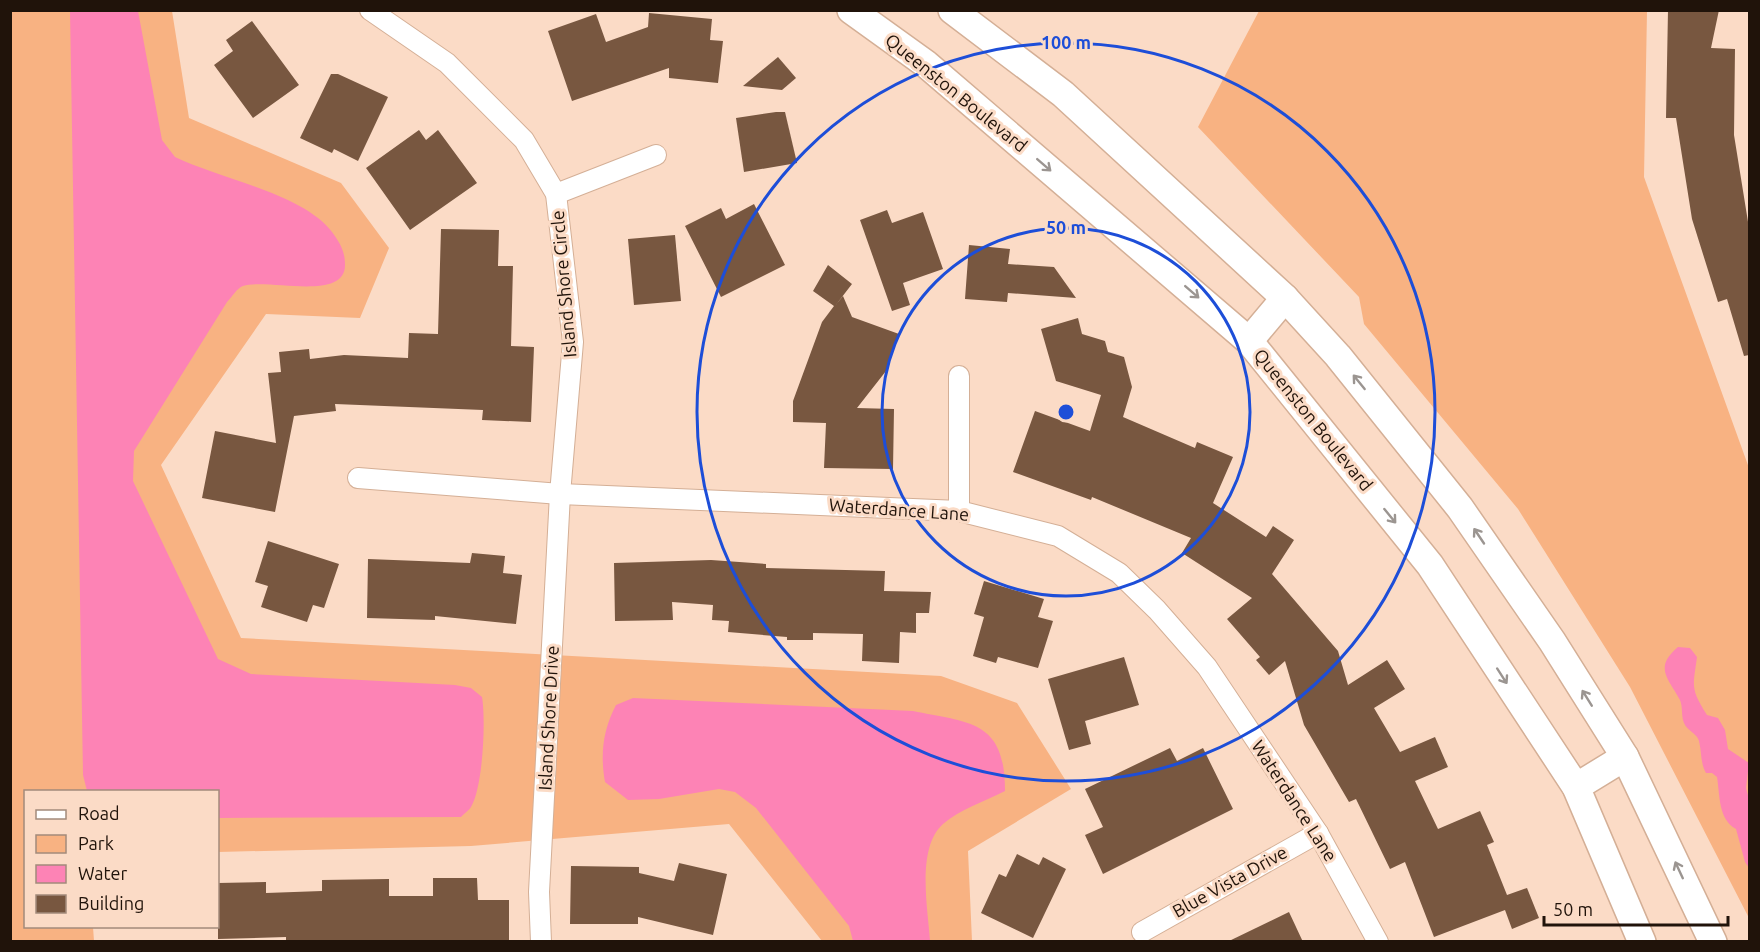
<svg xmlns="http://www.w3.org/2000/svg" width="1760" height="952" font-family="Ubuntu,sans-serif">
<rect width="100%" height="100%" fill="#fbdbc6"/>
<g fill="#f8b282">
<path d="M 10,11 L 172,11 L 189,118 L 341,183 L 389,248 L 360,318 L 266,314 L 161,465 L 241,638 L 941,676 L 1017,703 L 1071,789 L 968,851 L 972,941 L 822,941 L 729,824 L 471,846 L 218,852 L 218,792 L 26,792 L 26,926 L 93,927 L 94,941 L 11,941 Z"/>
<path d="M 1259,11 L 1647,11 L 1644,177 L 1749,468 L 1749,918 L 1630,687 L 1518,509 L 1364,324 L 1359,297 L 1198,127 Z"/>
</g>
<g fill="#fd83b5">
<path d="M 70,11 L 138,11 L 162,140 L 175,157 C 218,178 304,194 332,232 C 340,243 345,251 345,265 C 345,302 268,278 243,286 C 237,288 232,297 227,302 L 134,451 L 133,481 L 218,659 L 251,674 L 455,685 L 471,688 L 482,697 C 486,720 483,787 471,807 C 469,810 464,814 461,817 L 218,818 L 218,792 L 87,791 L 83,775 Z"/>
<path d="M 1678,647 L 1690,648 L 1697,657 C 1693,687 1690,688 1707,715 L 1718,718 L 1725,730 L 1728,749 L 1749,763 L 1746,788 L 1750,803 L 1749,868 L 1745,862 L 1736,829 C 1718,819 1720,795 1717,777 L 1712,773 L 1706,773 C 1700,762 1702,753 1699,741 C 1697,733 1687,731 1684,723 C 1681,716 1683,707 1680,700 C 1669,679 1653,668 1678,647 Z"/>
<path d="M 633,698 L 913,711 C 972,723 1005,721 1005,791 C 985,801 959,810 943,824 C 916,848 928,909 930,941 L 853,941 L 849,926 L 756,808 L 735,792 L 719,789 L 659,799 L 628,800 L 605,782 C 600,754 603,730 616,705 Z"/>
</g>
<g fill="#785740">
<path d="M 1668,10 L 1719,10 L 1711,48 L 1735,49 L 1734,135 L 1749,228 L 1749,355 L 1744,356 L 1727,299 L 1718,302 L 1692,219 L 1676,118 L 1666,118 Z"/>
<path d="M 649,13 L 712,19 L 710,40 L 723,41 L 718,83 L 669,78 L 669,68 L 572,101 L 548,31 L 596,14 L 606,42 L 648,27 Z"/>
<path d="M 252,21 L 299,85 L 253,118 L 214,65 L 233,51 L 226,40 Z"/>
<path d="M 778,57 L 796,78 L 782,90 L 743,86 Z"/>
<path d="M 331,74 L 338,74 L 388,97 L 358,161 L 334,149 L 332,153 L 300,138 Z"/>
<path d="M 776,112 L 785,112 L 797,163 L 744,172 L 736,118 Z"/>
<path d="M 419,130 L 426,140 L 438,130 L 477,183 L 410,230 L 366,168 Z"/>
<path d="M 754,204 L 785,265 L 721,297 L 685,226 L 721,208 L 726,219 Z"/>
<path d="M 887,210 L 892,223 L 923,212 L 943,269 L 903,283 L 910,305 L 892,311 L 860,220 Z"/>
<path d="M 441,229 L 499,230 L 498,266 L 513,266 L 511,346 L 534,347 L 531,422 L 482,420 L 483,410 L 335,404 L 336,411 L 294,416 L 275,512 L 202,498 L 215,431 L 276,443 L 268,373 L 281,372 L 279,352 L 309,349 L 310,359 L 344,355 L 408,358 L 409,333 L 438,334 Z"/>
<path d="M 675,235 L 681,301 L 634,305 L 628,239 Z"/>
<path d="M 969,245 L 1010,249 L 1008,264 L 1054,267 L 1076,298 L 1008,293 L 1007,302 L 965,299 Z"/>
<path d="M 828,265 L 852,284 L 835,306 L 843,296 L 852,317 L 899,334 L 886,371 L 857,408 L 894,409 L 893,469 L 824,468 L 826,423 L 793,422 L 793,401 L 822,322 L 834,306 L 813,291 Z"/>
<path d="M 1078,318 L 1082,334 L 1105,341 L 1108,352 L 1124,357 L 1132,387 L 1123,417 L 1195,448 L 1197,442 L 1233,457 L 1213,503 L 1266,537 L 1273,526 L 1294,540 L 1272,574 L 1338,651 L 1348,685 L 1387,660 L 1405,689 L 1374,708 L 1400,752 L 1435,737 L 1448,767 L 1415,781 L 1438,829 L 1480,811 L 1494,842 L 1487,845 L 1507,895 L 1527,888 L 1539,918 L 1512,929 L 1505,910 L 1434,937 L 1405,862 L 1390,869 L 1356,799 L 1349,802 L 1304,725 L 1285,661 L 1269,675 L 1256,660 L 1260,657 L 1227,619 L 1252,598 L 1182,553 L 1191,538 L 1092,497 L 1091,500 L 1013,472 L 1035,411 L 1090,431 L 1101,395 L 1056,381 L 1041,329 Z"/>
<path d="M 268,541 L 339,564 L 324,608 L 313,605 L 307,622 L 261,607 L 268,586 L 255,582 Z"/>
<path d="M 472,553 L 505,556 L 503,573 L 522,575 L 516,624 L 435,616 L 435,620 L 367,618 L 368,559 L 470,563 Z"/>
<path d="M 711,560 L 766,564 L 766,568 L 885,571 L 884,591 L 931,592 L 929,613 L 916,613 L 916,633 L 900,632 L 899,663 L 862,661 L 863,634 L 813,633 L 813,640 L 787,640 L 787,637 L 728,632 L 729,621 L 712,620 L 713,605 L 672,602 L 673,620 L 615,621 L 614,563 Z"/>
<path d="M 984,581 L 1044,599 L 1038,617 L 1053,621 L 1038,668 L 998,657 L 996,663 L 973,656 L 984,617 L 974,614 Z"/>
<path d="M 1124,657 L 1139,705 L 1085,721 L 1091,744 L 1069,750 L 1048,679 Z"/>
<path d="M 1170,748 L 1177,761 L 1203,748 L 1233,809 L 1103,874 L 1085,835 L 1103,827 L 1085,789 Z"/>
<path d="M 1017,854 L 1039,865 L 1043,857 L 1066,869 L 1033,938 L 981,913 L 999,874 L 1006,877 Z"/>
<path d="M 679,863 L 727,874 L 713,935 L 638,917 L 638,924 L 570,924 L 571,866 L 639,867 L 639,873 L 674,881 Z"/>
<path d="M 433,878 L 477,878 L 478,900 L 509,900 L 509,942 L 286,942 L 286,937 L 218,939 L 218,883 L 266,882 L 266,893 L 322,891 L 322,880 L 389,879 L 389,896 L 433,896 Z"/>
<path d="M 1289,912 L 1303,942 L 1227,942 Z"/>
</g>
<g fill="none" stroke-linecap="round" stroke-linejoin="round">
<defs>
<g id="minor">
<path d="M 370,10 L 447,63 L 524,140 L 556,194 L 573,342 L 560,494 L 539,892 L 541,942"/>
<path d="M 556,194 L 656,155"/>
<path d="M 358,478 L 560,494 L 959,511 L 1058,536 L 1119,573 L 1157,610 L 1207,667 L 1318,833 L 1378,942"/>
<path d="M 959,511 L 959,376"/>
<path d="M 1142,932 L 1318,833"/>
</g>
<g id="secondary">
<path d="M 851,10 L 926,64 L 1249,341 L 1430,565 L 1576,787 L 1642,942"/>
<path d="M 952,10 L 1063,94 L 1285,298 L 1338,356 L 1460,508 L 1552,641 L 1625,757 L 1713,942"/>
<path d="M 1249,341 L 1285,298"/>
<path d="M 1576,787 L 1625,757"/>
</g>
</defs>
<use href="#minor" stroke="#d4af96" stroke-width="22"/>
<use href="#secondary" stroke="#d4af96" stroke-width="30"/>
<use href="#minor" stroke="#fff" stroke-width="20"/>
<use href="#secondary" stroke="#fff" stroke-width="27"/>
</g>
<defs><path id="oneway-shaft" d="M-6 0H5M1.5-3L5.5 0L1.5 3" fill="none" stroke-width="1.6" stroke-linecap="round" stroke-linejoin="round" transform="scale(1.5)"/></defs>
<g stroke="#9b9591">
<use href="#oneway-shaft" transform="translate(1044 165) rotate(41)"/>
<use href="#oneway-shaft" transform="translate(1192 292) rotate(41)"/>
<use href="#oneway-shaft" transform="translate(1359 382) rotate(-129)"/>
<use href="#oneway-shaft" transform="translate(1390 516) rotate(51)"/>
<use href="#oneway-shaft" transform="translate(1479 536) rotate(-124)"/>
<use href="#oneway-shaft" transform="translate(1502 676) rotate(57)"/>
<use href="#oneway-shaft" transform="translate(1587 698) rotate(-122)"/>
<use href="#oneway-shaft" transform="translate(1679 870) rotate(-115)"/>
</g>
<g fill="none" stroke="#1d4ed8" stroke-width="3">
<circle cx="1066" cy="412" r="184"/>
<circle cx="1066" cy="412" r="369"/>
</g>
<g text-anchor="middle" stroke-width="6" stroke-linejoin="round" paint-order="stroke">
<g font-size="18" fill="#20130a" stroke="#fbdbc6">
<text transform="translate(956 93) rotate(39)" y="6">Queenston Boulevard</text>
<text transform="translate(564 284) rotate(-95)" y="6">Island Shore Circle</text>
<text transform="translate(1313 420) rotate(51)" y="6">Queenston Boulevard</text>
<text transform="translate(899 510) rotate(4)" y="6">Waterdance Lane</text>
<text transform="translate(549 718) rotate(-87)" y="6">Island Shore Drive</text>
<text transform="translate(1294 801) rotate(57)" y="6">Waterdance Lane</text>
<text transform="translate(1230 882) rotate(-29)" y="6">Blue Vista Drive</text>
</g>
</g>
<circle cx="1066" cy="412" r="9" fill="#1d4ed8" stroke="#fbdbc6" stroke-width="3"/>
<g font-size="18" text-anchor="middle" font-weight="bold" fill="#1d4ed8" stroke="#fbdbc6" stroke-width="6" stroke-linejoin="round" paint-order="stroke">
<text x="1066" y="49">100 m</text>
<text x="1066" y="234">50 m</text>
</g>
<rect width="1760" height="952" fill="none" stroke="#20130a" stroke-width="24"/>
<rect x="24" y="790" width="195" height="138" fill="#fbdbc6" stroke="#a38b7b" stroke-width="1.5"/>
<rect x="36" y="810" width="30" height="9" fill="#ffffff" stroke="#a38b7b" stroke-width="1.5"/>
<text x="78" y="820" font-size="18" fill="#20130a">Road</text>
<rect x="36" y="835" width="30" height="18" fill="#f8b282" stroke="#a38b7b" stroke-width="1.5"/>
<text x="78" y="850" font-size="18" fill="#20130a">Park</text>
<rect x="36" y="865" width="30" height="18" fill="#fd83b5" stroke="#a38b7b" stroke-width="1.5"/>
<text x="78" y="880" font-size="18" fill="#20130a">Water</text>
<rect x="36" y="895" width="30" height="18" fill="#785740" stroke="#a38b7b" stroke-width="1.5"/>
<text x="78" y="910" font-size="18" fill="#20130a">Building</text>
<path d="M1544 916v9h184v-9" fill="none" stroke="#20130a" stroke-width="3"/>
<text x="1553" y="916" font-size="18" fill="#20130a" stroke="#fbdbc6" stroke-width="4.5" paint-order="stroke">50 m</text>
</svg>
